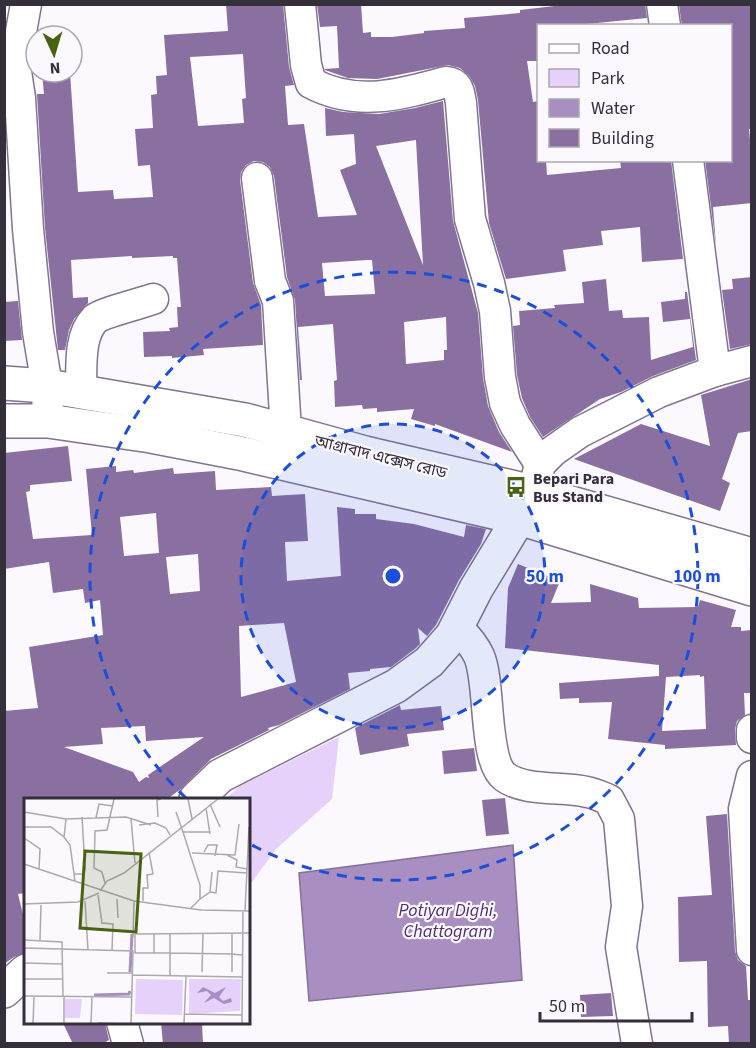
<svg xmlns="http://www.w3.org/2000/svg" width="756" height="1048" font-family="'Source Sans 3','Noto Sans Bengali',sans-serif">
<rect width="100%" height="100%" fill="#fbf8fe"/>
<path fill="#e6d1fa" d="M 339,737 L 332,799 L 276,849 L 249,886 L 249,799 L 225,799 L 240,786 Z"/>
<path fill="#a98ec1" stroke="#867299" stroke-width="1.5" d="M 513,845 L 522,980 L 309,1001 L 299,873 Z"/>
<g fill="#8a70a0" fill-rule="evenodd">
<path d="M 226,4 L 283,4 L 289,67 L 294,85 L 285,86 L 288,125 L 304,124 L 318,217 L 357,215 L 340,170 L 356,164 L 354,134 L 326,136 L 325,108 L 343,112 L 379,114 L 415,108 L 443,101 L 453,221 L 478,313 L 483,378 L 488,406 L 499,432 L 512,452 L 435,424 L 435,426 L 411,419 L 414,409 L 377,412 L 377,408 L 363,409 L 362,405 L 335,407 L 334,381 L 337,380 L 333,324 L 298,327 L 302,380 L 300,380 L 295,300 L 287,277 L 274,176 L 270,167 L 263,162 L 254,161 L 246,165 L 241,172 L 240,180 L 253,283 L 261,305 L 263,345 L 203,349 L 204,355 L 172,358 L 172,356 L 144,357 L 143,332 L 170,331 L 169,328 L 178,327 L 177,307 L 181,307 L 177,258 L 173,258 L 173,256 L 132,258 L 132,256 L 71,260 L 73,298 L 88,297 L 88,303 L 74,319 L 69,330 L 65,350 L 58,350 L 45,228 L 37,94 L 44,94 L 42,72 L 70,72 L 78,192 L 113,190 L 114,199 L 153,197 L 150,165 L 138,166 L 135,129 L 153,128 L 151,95 L 157,94 L 156,76 L 167,75 L 164,35 L 228,31 ZM 243,54 L 246,98 L 242,99 L 244,123 L 198,126 L 190,57 ZM 416,140 L 423,265 L 376,146 ZM 367,260 L 372,260 L 375,294 L 325,296 L 322,263 ZM 446,317 L 447,350 L 444,350 L 444,360 L 406,364 L 404,322 Z"/>
<path d="M 317,4 L 361,4 L 363,33 L 371,32 L 371,37 L 392,37 L 424,33 L 424,31 L 465,28 L 464,18 L 520,13 L 520,10 L 572,4 L 645,4 L 647,18 L 567,26 L 538,26 L 538,61 L 527,61 L 533,102 L 538,101 L 538,160 L 546,160 L 547,175 L 621,168 L 620,160 L 671,160 L 683,259 L 642,262 L 640,227 L 601,231 L 603,245 L 563,250 L 566,271 L 506,279 L 489,223 L 478,100 L 475,86 L 470,77 L 460,68 L 448,65 L 377,79 L 348,78 L 325,70 L 325,69 L 339,68 L 337,26 L 320,27 Z"/>
<path d="M 752,4 L 752,129 L 749,129 L 752,161 L 752,203 L 713,207 L 716,246 L 705,160 L 730,160 L 730,24 L 682,26 L 679,5 Z"/>
<path d="M 752,277 L 752,344 L 730,349 L 722,290 L 733,289 L 732,279 Z"/>
<path d="M 606,279 L 609,311 L 622,310 L 623,318 L 649,317 L 651,360 L 693,347 L 690,319 L 663,322 L 661,302 L 685,299 L 685,292 L 687,292 L 696,360 L 653,376 L 621,392 L 600,399 L 543,437 L 530,417 L 522,398 L 517,375 L 513,326 L 520,325 L 519,311 L 555,308 L 554,305 L 584,303 L 582,282 Z"/>
<path d="M 18,301 L 22,340 L 4,341 L 4,302 Z"/>
<path d="M 752,379 L 752,431 L 738,433 L 722,479 L 730,483 L 720,511 L 574,459 L 641,424 L 710,446 L 701,395 Z"/>
<path d="M 68,446 L 72,481 L 30,485 L 30,491 L 26,492 L 33,539 L 92,535 L 86,469 L 116,466 L 116,472 L 133,470 L 134,473 L 173,468 L 174,474 L 215,471 L 216,490 L 271,487 L 272,496 L 305,494 L 308,541 L 285,542 L 287,581 L 341,576 L 337,507 L 355,509 L 355,514 L 376,514 L 376,519 L 414,524 L 464,537 L 466,525 L 486,529 L 481,544 L 459,580 L 436,625 L 427,636 L 418,628 L 420,644 L 416,648 L 391,667 L 370,669 L 370,671 L 348,673 L 350,689 L 279,725 L 268,728 L 269,730 L 211,759 L 181,789 L 167,799 L 26,799 L 26,893 L 18,894 L 26,927 L 26,953 L 14,957 L 4,964 L 4,711 L 38,708 L 29,647 L 103,635 L 100,600 L 85,603 L 83,589 L 53,593 L 49,562 L 4,569 L 4,453 ZM 156,513 L 159,553 L 124,556 L 120,517 ZM 198,554 L 200,591 L 170,594 L 166,557 ZM 284,623 L 296,682 L 241,697 L 239,626 ZM 145,726 L 146,741 L 204,737 L 148,775 L 149,778 L 146,777 L 139,782 L 133,772 L 64,747 L 103,744 L 101,728 Z"/>
<path d="M 518,564 L 560,581 L 551,603 L 591,602 L 590,584 L 638,598 L 639,608 L 698,607 L 700,600 L 736,610 L 731,627 L 741,627 L 741,631 L 752,630 L 752,693 L 744,693 L 745,715 L 737,721 L 735,729 L 736,745 L 665,749 L 665,745 L 608,739 L 612,702 L 579,703 L 579,698 L 560,699 L 559,683 L 659,676 L 659,665 L 505,648 L 508,588 ZM 700,675 L 700,677 L 704,676 L 706,729 L 662,731 L 666,677 Z"/>
<path d="M 400,705 L 401,710 L 441,706 L 444,730 L 407,734 L 409,746 L 360,755 L 355,728 Z"/>
<path d="M 474,748 L 477,771 L 444,774 L 442,751 Z"/>
<path d="M 505,798 L 509,834 L 486,836 L 482,800 Z"/>
<path d="M 727,814 L 735,951 L 738,960 L 746,966 L 748,1000 L 750,1000 L 752,1044 L 729,1044 L 728,1026 L 708,1027 L 707,961 L 679,962 L 678,897 L 712,895 L 706,816 Z"/>
<path d="M 611,993 L 613,1016 L 581,1017 L 580,995 Z"/>
<path d="M 63,1023 L 105,1023 L 109,1040 L 102,1044 L 73,1044 Z"/>
<path d="M 161,1023 L 202,1023 L 203,1044 L 163,1044 Z"/>
</g>
<g fill="none" stroke-linecap="round" stroke-linejoin="round">
<defs>
<g id="minor">
<path d="M 26,4 L 15,65 L 20,98 L 28,229 L 38,332 L 47,386 L 48,421"/>
<path d="M 300,4 L 306,65 L 311,83 C 356,107 400,95 446,82 C 459,83 459,92 461,103 L 470,219 L 489,283 L 495,311 L 500,377 L 505,403 L 515,425 L 540,464"/>
<path d="M 662,4 L 665,26"/>
<path d="M 688,160 L 715,371"/>
<path d="M 257,178 L 270,281 L 278,301 L 286,431"/>
<path d="M 81,391 C 82,369 78,336 95,319 C 102,313 142,303 153,299"/>
<path d="M 536,481 L 540,464 L 553,451 L 580,432 L 659,392 L 715,371 L 752,361"/>
<path d="M 457,627 C 466,636 474,645 479,656 C 491,683 483,761 505,777 C 526,792 563,786 587,792 C 594,793 602,797 609,800 L 619,819 L 627,906 L 621,947 L 637,1044"/>
<path d="M 752,730 L 752,738"/>
<path d="M 752,776 L 744,809 L 752,950"/>
<path d="M 122,1022 L 128,1044"/>
</g>
<g id="major">
<path d="M 4,383 L 47,386 L 245,420 L 365,453 L 533,492 L 752,555"/>
<path d="M 4,421 L 48,421 L 151,436 L 239,453 L 519,518 L 752,589"/>
<path d="M 196,799 L 220,776 L 396,686 L 429,662 L 452,636 L 476,589 L 519,518"/>
<path d="M 4,991 L 26,971"/>
</g>
</defs>
<use href="#minor" stroke="#82738f" stroke-width="33"/>
<use href="#major" stroke="#82738f" stroke-width="36"/>
<use href="#minor" stroke="#fff" stroke-width="30"/>
<use href="#major" stroke="#fff" stroke-width="33"/>
</g>
<circle cx="393" cy="576" r="152" fill="#1d4ed8" fill-opacity=".12"/>
<g fill="none" stroke="#1d4ed8" stroke-width="3" stroke-dasharray="10 8">
<circle cx="393" cy="576" r="152"/>
<path d="M186 798A304 304 0 1 1 250 844"/>
</g>
<defs>
<symbol id="bus-bare" viewBox="-9 -9 18 18"><path d="M-5-6H5V4H4V6H2V4H-2V6H-4V4H-5ZM-3.5-4V0h7V-4ZM-3.5 1.2v1.5H-2V1.2ZM2 1.2v1.5H3.5V1.2Z" fill="#486212" stroke="#fbf8fe" stroke-width="2.5" paint-order="stroke"/></symbol>
</defs>
<g fill-rule="evenodd">
<use href="#bus-bare" x="501" y="472" width="30" height="30"/>
</g>
<g text-anchor="middle" stroke-width="4.5" stroke-linejoin="round" paint-order="stroke">
<g font-size="16" fill="#352f3b" stroke="#fbf8fe">
<text transform="translate(381 456) rotate(14)" y="6">আগ্রাবাদ এক্সেস রোড</text>
</g>
<g font-size="16" font-weight="bold" fill="#352f3b" stroke="#fbf8fe" text-anchor="start">
<text x="533" y="484">Bepari Para<tspan x="533" dy="18">Bus Stand</tspan></text>
</g>
<g font-size="18" font-style="italic" fill="#502d6b" stroke="#fbf8fe">
<text x="448" y="916">Potiyar Dighi,<tspan x="448" dy="21">Chattogram</tspan></text>
</g>
</g>
<g transform="translate(24 798)">
<rect width="226" height="226" fill="#fbf8fe"/>
<path d="M 112,181 L 159,182 L 158,217 L 111,216 ZM 165,181 L 217,181 L 216,213 L 165,216 ZM 41,201 L 58,201 L 56,220 L 41,220 Z" fill="#e6d1fa"/>
<path d="M 179,189 L 191,195 L 202,189 L 195,199 L 199,203 L 207,200 L 208,204 L 200,206 L 190,200 L 180,205 L 187,197 L 183,193 L 173,195 Z" fill="#a98ec1"/>
<path fill="none" stroke="#a98ec1" stroke-width="3" d="M 106,174 L 108,136M 70,197 L 105,196 L 106,193"/>
<path fill="none" stroke="#aca8b0" stroke-width="1.5" d="M 164,1 L 168,21M 186,6 L 196,29M 182,10 L 186,36M 0,14 L 42,21 L 102,19 L 127,27M 152,14 L 159,34 L 186,34M 134,19 L 133,2 L 137,1M 72,20 L 75,6 L 89,8M 107,21 L 111,65M 115,27 L 131,25 L 142,30 L 146,37M 0,29 L 27,29 L 40,39 L 46,47 L 51,83M 159,34 L 176,87 L 176,101 L 167,110M 40,39 L 42,21M 0,40 L 16,51 L 15,71M 180,54 L 184,47 L 193,47 L 191,58M 168,55 L 211,57 L 215,26M 203,57 L 213,62 L 212,69 L 223,71M 0,66 L 110,103 L 177,112 L 227,113M 50,76 L 60,76 L 61,70 L 58,19M 81,85 L 78,74 L 70,70 L 71,33 L 83,32 L 90,1M 76,93 L 83,83 L 100,75 L 194,1M 186,94 L 192,95 L 194,73 L 223,75M 74,97 L 78,125 L 89,126 L 88,152M 93,101 L 94,120M 176,101 L 186,94 L 188,74M 61,103 L 64,152M 119,103 L 119,90 L 124,90 L 123,77 L 129,76 L 125,54M 0,106 L 54,104 L 75,95M 221,113 L 225,29M 146,136 L 146,155 L 208,156 L 208,135M 109,139 L 110,103M 0,142 L 38,144 L 39,198M 16,142 L 17,107M 0,150 L 109,153 L 107,226M 130,155 L 130,136M 0,165 L 39,166M 178,174 L 179,135M 208,174 L 208,156 L 218,157M 83,175 L 109,175M 109,177 L 218,179M 146,177 L 146,155 L 111,155 L 111,136 L 227,135M 0,181 L 39,181M 0,198 L 108,199M 161,216 L 218,217M 74,225 L 102,226M 9,226 L 10,199M 40,226 L 40,198M 67,226 L 68,199M 160,226 L 162,178M 218,226 L 219,114"/>
<path fill="#486212" fill-opacity="0.15" stroke="#486212" stroke-width="3" d="M 61,53 L 117,56 L 112,134 L 56,130 Z"/>
<rect width="226" height="226" fill="none" stroke="#352f3b" stroke-width="3"/>
</g>
<circle cx="393" cy="576" r="9" fill="#1d4ed8" stroke="#fbf8fe" stroke-width="3"/>
<g font-size="18" text-anchor="middle" font-weight="bold" fill="#1d4ed8" stroke="#fbf8fe" stroke-width="4.5" stroke-linejoin="round" paint-order="stroke">
<text x="545" y="582">50 m</text>
<text x="697" y="582">100 m</text>
</g>
<rect width="756" height="1048" fill="none" stroke="#352f3b" stroke-width="12"/>
<rect x="537" y="24" width="195" height="138" fill="#fbf8fe" stroke="#aca8b0" stroke-width="1.5"/>
<rect x="549" y="44" width="30" height="9" fill="#ffffff" stroke="#aca8b0" stroke-width="1.5"/>
<text x="591" y="54" font-size="18" fill="#352f3b">Road</text>
<rect x="549" y="69" width="30" height="18" fill="#e6d1fa" stroke="#aca8b0" stroke-width="1.5"/>
<text x="591" y="84" font-size="18" fill="#352f3b">Park</text>
<rect x="549" y="99" width="30" height="18" fill="#a98ec1" stroke="#aca8b0" stroke-width="1.5"/>
<text x="591" y="114" font-size="18" fill="#352f3b">Water</text>
<rect x="549" y="129" width="30" height="18" fill="#8a70a0" stroke="#aca8b0" stroke-width="1.5"/>
<text x="591" y="144" font-size="18" fill="#352f3b">Building</text>
<g transform="translate(54 54) rotate(176)"><circle r="28" fill="#fbf8fe" stroke="#aca8b0" stroke-width="1.5"/>
<path d="M0-4.5L10 22L0 15L-10 22Z" fill="#486212"/>
<text y="-9" font-size="16" font-weight="bold" text-anchor="middle" fill="#352f3b">N</text>
</g>
<path d="M540 1012v9h152v-9" fill="none" stroke="#352f3b" stroke-width="3"/>
<text x="549" y="1012" font-size="18" fill="#352f3b" stroke="#fbf8fe" stroke-width="4.5" paint-order="stroke">50 m</text>
</svg>
